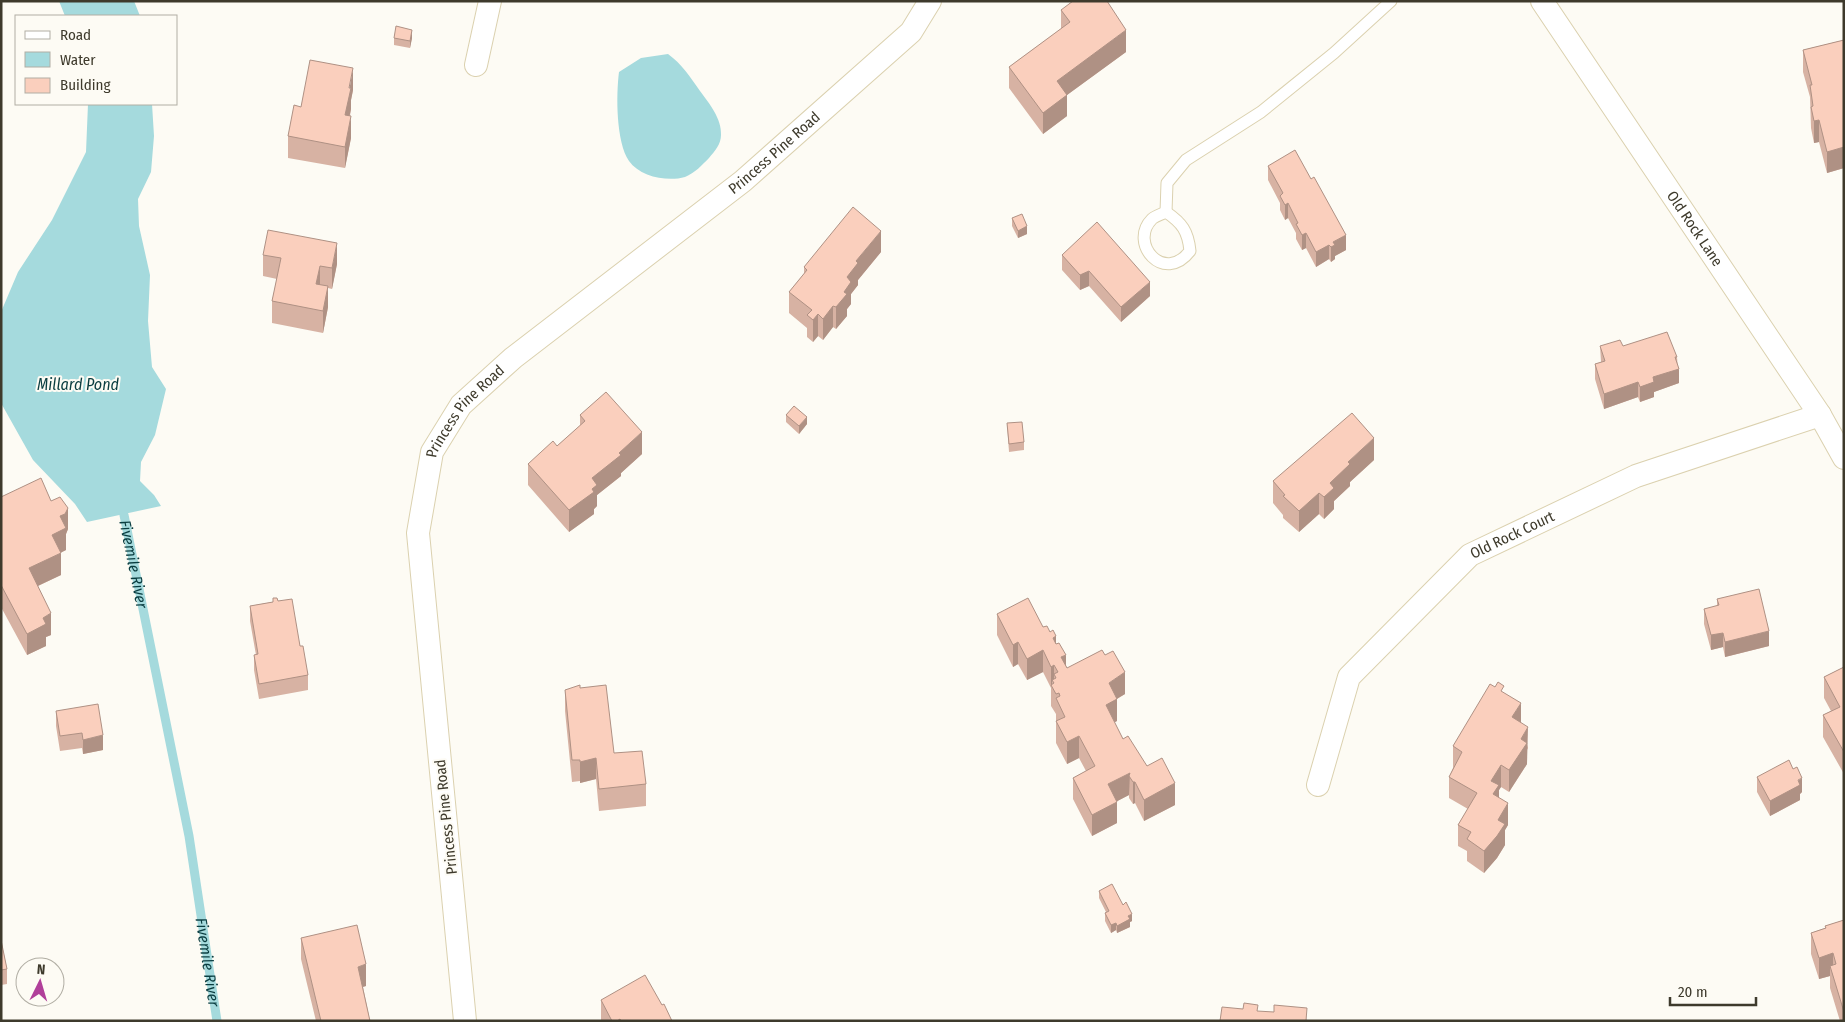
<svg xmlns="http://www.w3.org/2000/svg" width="1845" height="1022" font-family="'Fira Sans Condensed',sans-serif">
<rect width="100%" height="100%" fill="#fdfbf4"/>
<g fill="#a5dadd">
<path d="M 59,1 L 134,1 L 140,16 L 65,16 Z"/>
<path d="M 668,54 C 682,64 690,77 700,91 C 709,103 722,119 721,135 C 721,144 715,151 709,158 C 702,165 695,173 685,177 C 668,182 640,177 629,161 C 616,142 616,95 619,72 L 641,58 Z"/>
<path d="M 88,104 L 152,104 L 154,136 L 151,172 L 138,199 L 139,226 L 150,275 L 148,321 L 152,367 L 166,389 L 155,435 L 141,462 L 140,481 L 154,495 L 161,506 L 87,522 L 75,504 L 33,460 L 1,403 L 1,312 L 18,272 L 52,220 L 86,152 Z"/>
</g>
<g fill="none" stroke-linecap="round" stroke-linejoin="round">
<path stroke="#a5dadd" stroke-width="9" id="s1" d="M 124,515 L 189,836 L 217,1021"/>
<defs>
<g id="lane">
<path d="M 1166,212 L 1167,183 L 1186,160 L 1261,112 L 1334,53 L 1391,1"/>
<path d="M 1166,212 C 1182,223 1188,231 1190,251 C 1164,285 1128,243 1152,219 C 1155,216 1162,214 1166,212 Z"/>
</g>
<g id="street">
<path id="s2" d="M 1542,1 L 1820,415 L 1844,458"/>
<path d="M 476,65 L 490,1"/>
<path id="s3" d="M 1318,785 L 1349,677 L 1470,555 L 1636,476 L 1820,415"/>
<path id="s4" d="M 465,1021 L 418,533 L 432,452 L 461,405 L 513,358 L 743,181 L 911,32 L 930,1"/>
</g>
</defs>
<use href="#lane" stroke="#dbd1af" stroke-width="13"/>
<use href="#street" stroke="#dbd1af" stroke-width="24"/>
<use href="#lane" stroke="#fff" stroke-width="11"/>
<use href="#street" stroke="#fff" stroke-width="22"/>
</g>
<g fill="#d7b2a3">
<path d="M 1061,10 L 1126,52 L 1067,95 L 1067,116 L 1043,134 L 1009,88 L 1009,67 L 1061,29 Z"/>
<path d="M 394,38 L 412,38 L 410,48 L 394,45 Z"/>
<path d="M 1844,40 L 1844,168 L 1827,173 L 1819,142 L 1814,143 L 1811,128 L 1810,97 L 1803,72 L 1803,50 Z"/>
<path d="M 353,90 L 351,100 L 351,109 L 350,116 L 351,138 L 345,168 L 288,158 L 288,136 L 301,107 Z"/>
<path d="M 1268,166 L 1346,250 L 1335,256 L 1335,259 L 1331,262 L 1329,259 L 1316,267 L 1306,248 L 1302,250 L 1296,239 L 1296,233 L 1288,218 L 1285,220 L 1280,210 L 1280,203 L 1268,180 Z"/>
<path d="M 1012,218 L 1027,234 L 1018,238 L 1012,226 Z"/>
<path d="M 881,252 L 858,280 L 858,285 L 851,294 L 851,304 L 847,309 L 847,316 L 836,329 L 833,327 L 823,340 L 818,336 L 813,342 L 807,337 L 807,328 L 789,313 L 789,292 L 804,274 L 804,267 Z"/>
<path d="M 263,255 L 337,264 L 332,289 L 328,288 L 328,307 L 323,333 L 272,323 L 272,301 L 277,279 L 263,276 Z"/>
<path d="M 1062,255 L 1150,296 L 1121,322 L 1089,286 L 1080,290 L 1062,270 Z"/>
<path d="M 1600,346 L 1623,346 L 1677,357 L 1679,383 L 1654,392 L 1654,397 L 1640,402 L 1638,397 L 1604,409 L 1595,379 L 1595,364 L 1601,362 Z"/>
<path d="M 580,415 L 642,454 L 621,473 L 621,476 L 597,495 L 597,506 L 594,509 L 594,514 L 569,532 L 528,485 L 528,464 L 557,446 L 580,426 Z"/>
<path d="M 786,415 L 807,424 L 799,434 L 786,422 Z"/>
<path d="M 1007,423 L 1024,442 L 1024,450 L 1009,452 Z"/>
<path d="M 1374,460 L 1350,482 L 1350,486 L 1334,501 L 1334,509 L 1324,519 L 1319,514 L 1299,532 L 1283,518 L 1283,515 L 1273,503 L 1273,481 Z"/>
<path d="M 1,497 L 51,501 L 68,529 L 66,534 L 66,550 L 60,553 L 61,575 L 38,586 L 51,635 L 46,637 L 46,646 L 27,655 L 1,607 Z"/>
<path d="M 1717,599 L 1769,646 L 1725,657 L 1723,647 L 1711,650 L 1704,624 L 1704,609 L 1717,606 Z"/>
<path d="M 278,601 L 300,646 L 308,675 L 308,690 L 259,699 L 254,670 L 254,655 L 256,655 L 250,621 L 250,606 Z"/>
<path d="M 997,614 L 1043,627 L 1056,636 L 1056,644 L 1067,668 L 1125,694 L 1117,699 L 1117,721 L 1114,722 L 1123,739 L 1147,766 L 1175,805 L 1144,821 L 1135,803 L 1133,804 L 1129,798 L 1129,795 L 1117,801 L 1117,823 L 1092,836 L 1073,799 L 1073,778 L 1086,771 L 1079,758 L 1067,764 L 1056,743 L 1056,714 L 1051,706 L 1051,688 L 1043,672 L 1027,680 L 1018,664 L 1013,667 L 997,635 Z"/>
<path d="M 1844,667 L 1844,774 L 1823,737 L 1823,715 L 1831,711 L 1824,698 L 1824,677 Z"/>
<path d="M 580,688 L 614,753 L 646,784 L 646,806 L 599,811 L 596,779 L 580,783 L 580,781 L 572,782 L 565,711 L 565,690 Z"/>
<path d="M 1504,693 L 1521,722 L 1528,748 L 1527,750 L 1527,764 L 1509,792 L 1501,787 L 1499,790 L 1499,798 L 1508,825 L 1505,830 L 1505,845 L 1497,858 L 1484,873 L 1467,861 L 1467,851 L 1458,846 L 1458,825 L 1468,809 L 1449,798 L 1449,777 L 1453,768 L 1453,746 Z"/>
<path d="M 56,711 L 103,750 L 83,754 L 82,748 L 60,751 L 56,726 Z"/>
<path d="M 1757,777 L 1802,792 L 1800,794 L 1800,800 L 1770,816 L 1757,792 Z"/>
<path d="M 1099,891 L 1123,905 L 1132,921 L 1130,922 L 1130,927 L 1117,933 L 1116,930 L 1111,933 L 1105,921 L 1105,913 L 1106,912 L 1099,898 Z"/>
<path d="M 1844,920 L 1844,1021 L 1840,1021 L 1830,988 L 1830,976 L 1819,979 L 1811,954 L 1811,933 L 1825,928 L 1825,926 Z"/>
<path d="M 301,938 L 366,986 L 363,987 L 370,1021 L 316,1021 L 301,959 Z"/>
<path d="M 1,940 L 7,969 L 7,984 L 1,985 Z"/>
<path d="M 601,1000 L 662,1005 L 672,1021 L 601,1021 Z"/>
</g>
<g fill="#af9184">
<path d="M 412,30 L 412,38 L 410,48 L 410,41 Z"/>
<path d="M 1126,30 L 1126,52 L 1067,95 L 1067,116 L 1043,134 L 1043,113 L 1057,81 Z"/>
<path d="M 353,68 L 353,90 L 351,100 L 351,109 L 345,137 L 345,115 Z"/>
<path d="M 351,116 L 351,138 L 345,168 L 345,147 Z"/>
<path d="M 1819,120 L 1819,142 L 1814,143 L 1814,121 Z"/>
<path d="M 1844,147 L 1844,168 L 1827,173 L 1827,152 Z"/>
<path d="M 1288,203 L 1288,218 L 1285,220 L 1285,205 Z"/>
<path d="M 1027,226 L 1027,234 L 1018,238 L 1018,231 Z"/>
<path d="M 881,231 L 881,252 L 858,280 L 858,285 L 851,294 L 851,304 L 847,309 L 847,316 L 836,329 L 836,307 L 844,292 L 847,277 L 856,261 Z"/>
<path d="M 1306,233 L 1306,248 L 1302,250 L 1302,235 Z"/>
<path d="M 1346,235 L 1346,250 L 1335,256 L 1335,259 L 1331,262 L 1331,247 L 1333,242 Z"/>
<path d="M 337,243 L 337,264 L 332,289 L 332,268 Z"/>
<path d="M 1329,245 L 1329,259 L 1316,267 L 1316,252 Z"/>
<path d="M 320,266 L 320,287 L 316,284 Z"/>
<path d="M 1089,271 L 1089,286 L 1080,290 L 1080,275 Z"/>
<path d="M 1150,282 L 1150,296 L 1121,322 L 1121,307 Z"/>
<path d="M 328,286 L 328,307 L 323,333 L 323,311 Z"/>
<path d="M 833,306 L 833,327 L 823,340 L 823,319 Z"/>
<path d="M 818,314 L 818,336 L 813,342 L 813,320 Z"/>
<path d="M 1679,369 L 1679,383 L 1654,392 L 1654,397 L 1640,402 L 1640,387 L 1653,377 Z"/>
<path d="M 1638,382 L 1638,397 L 1604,409 L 1604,394 Z"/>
<path d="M 807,417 L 807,424 L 799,434 L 799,426 Z"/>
<path d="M 642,432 L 642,454 L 621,473 L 621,476 L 597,495 L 597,506 L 594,509 L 594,514 L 569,532 L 569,510 L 592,478 L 619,453 Z"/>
<path d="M 1374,438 L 1374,460 L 1350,482 L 1350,486 L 1334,501 L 1334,509 L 1324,519 L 1324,497 L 1330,483 L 1348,462 Z"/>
<path d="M 1319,493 L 1319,514 L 1299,532 L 1299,511 Z"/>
<path d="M 68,508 L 68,529 L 66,534 L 66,550 L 52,557 L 52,535 L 60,516 Z"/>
<path d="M 61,553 L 61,575 L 29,590 L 29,568 Z"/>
<path d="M 51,613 L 51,635 L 46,637 L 46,646 L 27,655 L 27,634 L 43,618 Z"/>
<path d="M 1769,631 L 1769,646 L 1725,657 L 1725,642 Z"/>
<path d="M 1723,633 L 1723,647 L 1711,650 L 1711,635 Z"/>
<path d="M 1056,636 L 1056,658 L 1053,638 Z"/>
<path d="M 1018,642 L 1018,664 L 1013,667 L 1013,645 Z"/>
<path d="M 1043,650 L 1043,672 L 1027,680 L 1027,659 Z"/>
<path d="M 1066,655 L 1066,676 L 1061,657 Z"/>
<path d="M 1054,665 L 1054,676 L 1054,674 L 1054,687 L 1054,683 L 1052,680 L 1052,686 L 1051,685 L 1051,667 Z"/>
<path d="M 1125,672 L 1125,694 L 1113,701 L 1117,699 L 1117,721 L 1106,727 L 1106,705 L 1109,683 Z"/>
<path d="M 1521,703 L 1521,724 L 1512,717 Z"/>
<path d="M 1528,727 L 1527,764 L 1509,792 L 1509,770 L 1521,739 Z"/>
<path d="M 103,735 L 103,750 L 83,754 L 83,740 Z"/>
<path d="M 1079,736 L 1079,758 L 1067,764 L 1067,742 Z"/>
<path d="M 596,758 L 596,779 L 580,783 L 580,762 Z"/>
<path d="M 1501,765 L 1501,787 L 1499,790 L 1499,807 L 1493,816 L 1491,781 Z"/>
<path d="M 1130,773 L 1129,795 L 1108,806 L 1108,784 Z"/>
<path d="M 1802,778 L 1802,792 L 1800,794 L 1800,800 L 1770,816 L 1770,801 Z"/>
<path d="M 1133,782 L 1135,782 L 1135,803 L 1133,804 Z"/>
<path d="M 1175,783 L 1175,805 L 1144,821 L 1144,800 Z"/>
<path d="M 1117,802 L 1117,823 L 1092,836 L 1092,815 Z"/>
<path d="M 1508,803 L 1508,825 L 1505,830 L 1505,845 L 1497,858 L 1484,873 L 1484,851 L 1498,820 Z"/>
<path d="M 1132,914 L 1132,921 L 1130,922 L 1130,927 L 1117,933 L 1117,926 L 1128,916 Z"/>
<path d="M 1116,923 L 1116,930 L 1111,933 L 1111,925 Z"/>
<path d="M 1833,953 L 1833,975 L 1830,966 L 1830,976 L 1819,979 L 1819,958 Z"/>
<path d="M 366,964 L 366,986 L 358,988 L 358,967 Z"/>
</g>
<g fill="#facfbd" stroke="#af9184">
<path d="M 1073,1 L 1107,1 L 1126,30 L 1057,81 L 1067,95 L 1043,113 L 1009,67 L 1070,22 L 1061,10 Z"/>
<path d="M 396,26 L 412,30 L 410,41 L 394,38 Z"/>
<path d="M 1844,40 L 1844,147 L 1827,152 L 1819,120 L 1814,121 L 1811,107 L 1813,106 L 1810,85 L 1812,85 L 1803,50 Z"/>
<path d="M 310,60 L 353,68 L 349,88 L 351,88 L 345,115 L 351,116 L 345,147 L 288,136 L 294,105 L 301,107 Z"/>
<path d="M 1295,150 L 1311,179 L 1314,177 L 1346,235 L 1333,242 L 1335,245 L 1331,247 L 1329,245 L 1316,252 L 1306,233 L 1302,235 L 1296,224 L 1298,223 L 1288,203 L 1285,205 L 1280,196 L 1283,193 L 1268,166 Z"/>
<path d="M 853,207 L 881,231 L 856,261 L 858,263 L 847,277 L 851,282 L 844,292 L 847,294 L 836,307 L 833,306 L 823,319 L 818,314 L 813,320 L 807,315 L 812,310 L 789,292 L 807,270 L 804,267 Z"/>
<path d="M 1022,214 L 1027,226 L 1018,231 L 1012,218 Z"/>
<path d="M 1097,222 L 1150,282 L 1121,307 L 1089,271 L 1080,275 L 1062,255 Z"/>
<path d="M 268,230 L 337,243 L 332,268 L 320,266 L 316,284 L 328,286 L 323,311 L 272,301 L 281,258 L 263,255 Z"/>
<path d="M 1667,332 L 1677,357 L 1675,357 L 1679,369 L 1653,377 L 1654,382 L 1640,387 L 1638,382 L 1604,394 L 1595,364 L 1605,361 L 1600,346 L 1620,340 L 1623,346 Z"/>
<path d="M 606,392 L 642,432 L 619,453 L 621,455 L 592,478 L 597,485 L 592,489 L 594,492 L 569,510 L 528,464 L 553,441 L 557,446 L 585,421 L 580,415 Z"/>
<path d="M 794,406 L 807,417 L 799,426 L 786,415 Z"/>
<path d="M 1352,413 L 1374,438 L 1348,462 L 1350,464 L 1330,483 L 1334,488 L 1324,497 L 1319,493 L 1299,511 L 1283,496 L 1285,495 L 1273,481 Z"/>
<path d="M 1022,422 L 1024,442 L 1009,444 L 1007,423 Z"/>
<path d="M 41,478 L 51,501 L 60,497 L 68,508 L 65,514 L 60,516 L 66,528 L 52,535 L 61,553 L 29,568 L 51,613 L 43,618 L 46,624 L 27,634 L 1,585 L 1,497 Z"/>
<path d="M 1759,589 L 1769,631 L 1725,642 L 1723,633 L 1711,635 L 1704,609 L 1719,605 L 1717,599 Z"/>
<path d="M 273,598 L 277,598 L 278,601 L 292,599 L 300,646 L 303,646 L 308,675 L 259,684 L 254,655 L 258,654 L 250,606 L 273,602 Z"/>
<path d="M 1028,598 L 1043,627 L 1047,626 L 1050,632 L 1053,630 L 1056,636 L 1053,638 L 1056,644 L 1059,643 L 1066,655 L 1061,657 L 1067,668 L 1102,650 L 1105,655 L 1113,651 L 1125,672 L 1109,683 L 1117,699 L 1106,705 L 1123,739 L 1128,736 L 1147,766 L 1162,758 L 1175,783 L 1144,800 L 1135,782 L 1133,782 L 1129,776 L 1130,773 L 1108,784 L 1117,802 L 1092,815 L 1073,778 L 1095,766 L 1079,736 L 1067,742 L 1056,721 L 1065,717 L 1056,698 L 1060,696 L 1059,693 L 1056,694 L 1051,685 L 1054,683 L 1052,680 L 1056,678 L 1054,674 L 1058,672 L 1054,665 L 1051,667 L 1043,650 L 1027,659 L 1018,642 L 1013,645 L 997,614 Z"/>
<path d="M 1844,667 L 1844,752 L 1823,715 L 1840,707 L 1824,677 Z"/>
<path d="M 1498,682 L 1504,686 L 1501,691 L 1521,703 L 1512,717 L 1528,727 L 1521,739 L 1527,743 L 1509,770 L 1501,765 L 1491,781 L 1499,785 L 1493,794 L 1508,803 L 1498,820 L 1505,824 L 1497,836 L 1484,851 L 1467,839 L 1471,832 L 1458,825 L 1477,793 L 1449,777 L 1462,752 L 1453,746 L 1490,684 L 1495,687 Z"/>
<path d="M 580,685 L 580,688 L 606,685 L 614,753 L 642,751 L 646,784 L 599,789 L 596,758 L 580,762 L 580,760 L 572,760 L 565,690 Z"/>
<path d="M 98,704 L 103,735 L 83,740 L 82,733 L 60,736 L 56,711 Z"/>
<path d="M 1789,760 L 1793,769 L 1797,767 L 1802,778 L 1798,780 L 1800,785 L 1770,801 L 1757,777 Z"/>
<path d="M 1112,884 L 1123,905 L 1126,902 L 1132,914 L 1128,916 L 1130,919 L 1117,926 L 1116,923 L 1111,925 L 1105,913 L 1109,911 L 1099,891 Z"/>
<path d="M 1844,920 L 1844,1012 L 1830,966 L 1836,964 L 1833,953 L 1819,958 L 1811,933 L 1826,928 L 1825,926 Z"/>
<path d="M 357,925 L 366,964 L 358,967 L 370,1021 L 321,1021 L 301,938 Z"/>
<path d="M 1,940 L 7,969 L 1,970 Z"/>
<path d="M 645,975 L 662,1005 L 664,1004 L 672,1021 L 621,1021 L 620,1019 L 617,1021 L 612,1021 L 601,1000 Z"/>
<path d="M 1244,1003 L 1258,1005 L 1257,1011 L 1274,1012 L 1274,1005 L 1307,1008 L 1306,1021 L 1220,1021 L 1222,1007 L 1243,1009 Z"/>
</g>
<g text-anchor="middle" stroke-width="4" stroke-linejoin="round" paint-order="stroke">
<g font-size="15" fill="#3e3a2c" stroke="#fdfbf4">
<text dy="5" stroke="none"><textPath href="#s4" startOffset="1030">Princess Pine Road</textPath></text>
<text dy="5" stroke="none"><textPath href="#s2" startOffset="274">Old Rock Lane</textPath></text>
<text dy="5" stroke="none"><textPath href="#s4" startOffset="625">Princess Pine Road</textPath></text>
<text dy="5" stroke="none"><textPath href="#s3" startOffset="331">Old Rock Court</textPath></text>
<text transform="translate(446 817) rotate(-96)" y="5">Princess Pine Road</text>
</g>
<g font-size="16" font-style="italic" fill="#0a3d40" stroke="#fdfbf4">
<text x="78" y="390">Millard Pond</text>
<text dy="6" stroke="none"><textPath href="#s1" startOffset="50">Fivemile River</textPath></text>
<text dy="6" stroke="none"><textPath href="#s1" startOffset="455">Fivemile River</textPath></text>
</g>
</g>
<rect width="1845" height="1022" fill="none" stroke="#3e3a2c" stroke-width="5"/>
<rect x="15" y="15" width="162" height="90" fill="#fdfbf4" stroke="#b1aea4"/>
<rect x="25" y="31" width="25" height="8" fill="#ffffff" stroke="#b1aea4"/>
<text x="60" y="40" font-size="15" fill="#3e3a2c">Road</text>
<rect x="25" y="52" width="25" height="15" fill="#a5dadd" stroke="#b1aea4"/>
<text x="60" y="65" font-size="15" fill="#3e3a2c">Water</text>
<rect x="25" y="78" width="25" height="15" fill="#facfbd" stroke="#b1aea4"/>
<text x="60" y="90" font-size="15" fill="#3e3a2c">Building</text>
<g transform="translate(40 982) rotate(5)"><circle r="24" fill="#fdfbf4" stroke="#b1aea4"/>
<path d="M0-4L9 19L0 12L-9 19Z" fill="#b03f9a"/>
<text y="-8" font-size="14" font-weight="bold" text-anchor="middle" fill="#3e3a2c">N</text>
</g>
<path d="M1670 997v8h86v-8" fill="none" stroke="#3e3a2c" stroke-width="2.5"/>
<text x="1678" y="997" font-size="15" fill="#3e3a2c" stroke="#fdfbf4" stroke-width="4" paint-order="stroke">20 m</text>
</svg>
